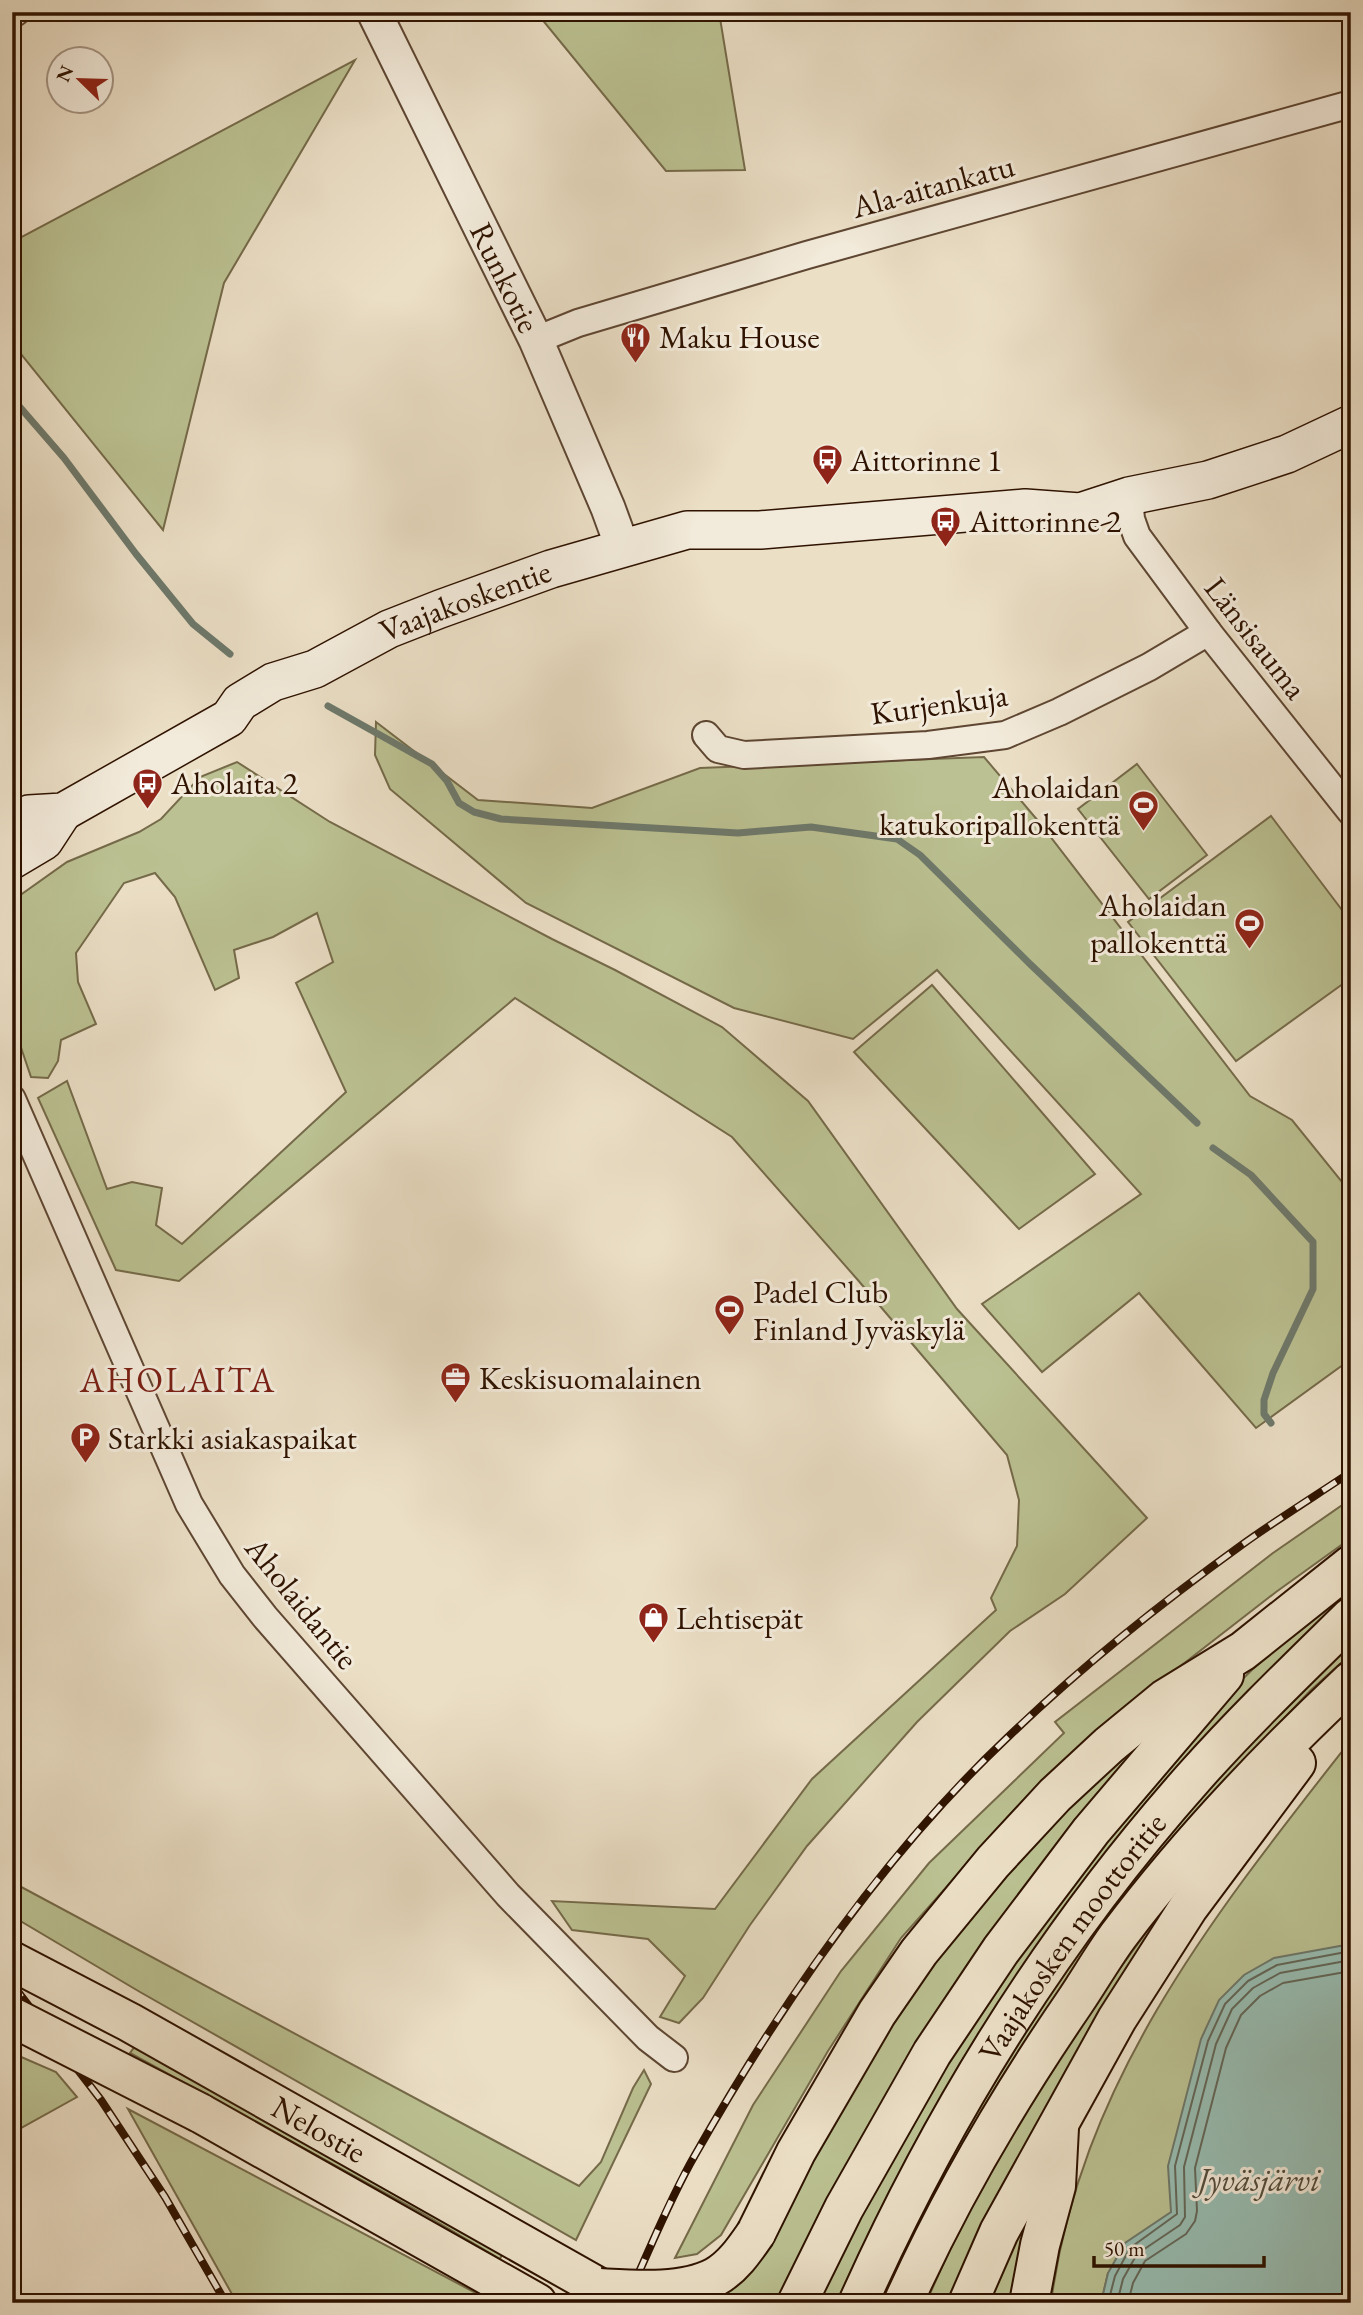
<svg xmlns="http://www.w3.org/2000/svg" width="1363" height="2315" font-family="'EB Garamond',serif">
<rect width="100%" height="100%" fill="#ebdfc6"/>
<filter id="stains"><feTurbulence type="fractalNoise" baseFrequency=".00286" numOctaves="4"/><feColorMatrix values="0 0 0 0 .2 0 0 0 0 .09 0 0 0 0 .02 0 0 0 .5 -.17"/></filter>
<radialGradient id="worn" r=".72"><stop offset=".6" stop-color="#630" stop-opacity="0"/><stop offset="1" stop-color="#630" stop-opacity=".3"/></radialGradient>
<g fill="#bbc192" stroke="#756a49" stroke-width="2">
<path d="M 536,12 L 719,12 L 745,170 L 666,171 Z"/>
<path d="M 355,60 L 224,283 L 163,530 L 12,343 L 12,242 Z"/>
<path d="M 376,722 L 478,800 L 592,808 L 700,768 L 984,757 L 1039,822 L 1250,1096 L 1292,1120 L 1351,1193 L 1351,1359 L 1256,1428 L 1139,1293 L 1042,1372 L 982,1304 L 1141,1194 L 937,970 L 853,1039 L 734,1008 L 526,903 L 390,789 L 375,755 Z"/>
<path d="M 237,762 L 330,822 L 552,939 L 615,970 L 722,1027 L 808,1101 L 957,1309 L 1147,1518 L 1065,1594 L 1010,1631 L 917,1722 L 807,1846 L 750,1925 L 703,1998 L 679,2023 L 660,2017 L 685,1976 L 648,1939 L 572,1930 L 552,1901 L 715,1909 L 812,1779 L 996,1610 L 991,1598 L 1017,1546 L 1019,1500 L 1007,1455 L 857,1279 L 732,1137 L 515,998 L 179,1281 L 116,1270 L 38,1098 L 67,1081 L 107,1189 L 132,1182 L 162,1188 L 156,1225 L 182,1244 L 346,1092 L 296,983 L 333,962 L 317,913 L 273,937 L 234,950 L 239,978 L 215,990 L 175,897 L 155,873 L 124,883 L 76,953 L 78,982 L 96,1024 L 61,1040 L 58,1061 L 48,1078 L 31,1077 L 12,1021 L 12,901 L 67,862 L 139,832 L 161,819 L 200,777 Z"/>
<path d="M 1137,764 L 1207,855 L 1149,899 L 1078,809 Z"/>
<path d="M 1271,816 L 1351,922 L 1351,978 L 1236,1061 L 1128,922 Z"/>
<path d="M 932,985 L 1095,1174 L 1019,1229 L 854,1052 Z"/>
<path d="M 1351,1499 L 1351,1538 L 1276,1592 L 1102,1727 L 998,1829 L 901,1938 L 828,2051 L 721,2235 L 697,2254 L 675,2258 L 753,2105 L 841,1971 L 929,1863 L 1064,1733 L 1055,1722 L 1273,1553 Z"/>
<path d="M 1351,1580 L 1351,1594 C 1279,1660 1209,1727 1147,1802 C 1021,1955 920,2123 838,2303 L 810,2303 L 1010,1955 L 1214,1707 L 1295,1628 Z"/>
<path d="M 1351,1642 L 1351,1654 L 1311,1690 L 1226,1779 L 887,2303 L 877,2303 C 897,2261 916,2219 938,2178 C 1017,2034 1110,1898 1219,1774 C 1260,1728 1307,1686 1351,1642 Z"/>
<path d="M 1163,1714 L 783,2303 L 670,2303 L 697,2297 L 887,2019 L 1004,1869 Z"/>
<path d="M 1351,1740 L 1351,2102 L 1108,2273 L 1101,2303 L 1051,2303 C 1080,2080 1217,1911 1351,1740 Z"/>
<path d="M 12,1882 L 579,2186 L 601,2162 L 633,2088 L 644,2070 L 651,2084 L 576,2240 L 140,1992 L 12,1916 Z"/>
<path d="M 1172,1898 L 955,2303 L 926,2303 C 988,2158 1077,2023 1172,1898 Z"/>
<path d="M 136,2045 L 505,2248 L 500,2259 L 422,2213 L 130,2053 Z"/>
<path d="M 12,2053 L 56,2072 L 77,2097 L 12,2133 Z"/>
<path d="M 128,2109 L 491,2301 L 492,2303 L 237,2303 Z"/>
<path d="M 1040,2183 L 1019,2303 L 981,2303 Z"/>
</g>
<path fill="#98bdb2" stroke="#6e796b" stroke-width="2" d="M 1351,1944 L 1351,2303 L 1101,2303 L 1108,2273 L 1125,2243 L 1171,2212 L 1168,2166 L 1201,2039 L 1219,2000 L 1244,1975 L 1274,1958 Z"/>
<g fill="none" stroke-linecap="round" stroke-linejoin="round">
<g stroke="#646859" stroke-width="2">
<path d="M 1108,2303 L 1115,2276 L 1130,2248 L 1177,2214 L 1175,2166 L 1208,2041 L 1225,2004 L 1248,1981 L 1277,1965 L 1351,1951"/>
<path d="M 1117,2303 L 1123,2279 L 1137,2254 L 1180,2225 L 1185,2217 L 1184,2167 L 1216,2044 L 1232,2009 L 1253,1988 L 1280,1973 L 1351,1960"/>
<path d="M 1128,2303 L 1133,2283 L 1145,2261 L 1186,2234 L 1195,2221 L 1197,2211 L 1195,2168 L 1226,2048 L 1241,2015 L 1260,1996 L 1283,1983 L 1351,1971"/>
</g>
<g stroke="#6e796b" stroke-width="7">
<path d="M 12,398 L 64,458 L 136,554 L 193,624 L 230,654"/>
<path d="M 328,706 L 432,764 L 447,781 L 459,803 L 474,812 L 501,819 L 738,833 L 811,827 L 897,839 L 920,855 L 1030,964 L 1197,1123"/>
<path d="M 1213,1148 L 1251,1175 L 1313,1242 L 1313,1289 L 1273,1373 L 1264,1400 L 1264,1414 L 1271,1423"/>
</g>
<defs>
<g id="minor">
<path d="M 12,14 L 16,12"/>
<path d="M 536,340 L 578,323 L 807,255 L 1351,104"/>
<path d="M 1129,496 L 1131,519 L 1137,536 L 1208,632 L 1351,812"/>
<path d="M 706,735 L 718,749 L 744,755 L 928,745 L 1005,735 L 1059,712 L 1149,667 L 1208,632"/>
<path d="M 12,1099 L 189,1504 L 232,1575 L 265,1617 L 508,1895 L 648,2038 L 674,2058"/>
</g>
<g id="tertiary">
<path id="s1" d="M 374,12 L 536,340 L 608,508 L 623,549"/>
</g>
<g id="secondary">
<path id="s2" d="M 12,822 L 29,814 L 63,812 L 229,718 L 240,702 L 273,682 L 315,669 L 389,629 L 440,609 L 551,569 L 687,530 L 760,530 L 1025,508 L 1080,512 L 1129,496 L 1208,480 L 1287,454 L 1351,424"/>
<path d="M 12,860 L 44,841 L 63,812"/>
</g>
<g id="trunk">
<path id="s3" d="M 12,1961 L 129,2022 L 600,2288 L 622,2303"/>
<path d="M 200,2113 L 537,2303"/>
</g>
<g id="motorway">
<path d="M 756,2233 L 796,2152 L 877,2013 L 919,1952 L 993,1862 L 1055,1795 L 1109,1745 L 1165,1699 L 1243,1651 L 1351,1565"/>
<path d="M 797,2303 L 844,2208 L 932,2053 L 1001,1950 L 1091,1831 L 1224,1675"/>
<path id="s4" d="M 858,2303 C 943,2113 1056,1932 1195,1776 C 1244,1721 1298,1669 1351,1617"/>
<path d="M 903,2303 C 950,2198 1009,2098 1074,2003 C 1089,1981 1102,1958 1118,1936 C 1187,1844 1267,1760 1351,1681"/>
<path d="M 968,2303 L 999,2232 L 1117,2019 L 1188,1908 L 1296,1763"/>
<path d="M 1029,2303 L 1040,2245 L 1056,2186 L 1059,2128"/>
</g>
</defs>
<use href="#minor" stroke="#5e4632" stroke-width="30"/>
<use href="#tertiary" stroke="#5e4632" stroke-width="37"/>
<use href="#secondary" stroke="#2f1300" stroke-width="40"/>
<use href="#trunk" stroke="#2f1300" stroke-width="42"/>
<use href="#motorway" stroke="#2f1300" stroke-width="42"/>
<use href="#minor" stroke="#f2eada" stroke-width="26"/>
<use href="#tertiary" stroke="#f2eada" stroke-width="33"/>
<use href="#secondary" stroke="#f2eada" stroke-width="37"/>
<use href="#trunk" stroke="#ebdfc6" stroke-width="38"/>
<use href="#motorway" stroke="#ebdfc6" stroke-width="38"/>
<defs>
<g id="rail">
<path d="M 12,1984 L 101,2100 L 165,2197 L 226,2303"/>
<path d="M 625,2303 C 648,2254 668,2202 695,2155 C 780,2005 882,1856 1008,1737 C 1081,1667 1161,1603 1243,1544 C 1278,1519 1315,1496 1351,1472"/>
</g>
</defs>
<use href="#rail" stroke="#2f1300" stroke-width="8"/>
<use href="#rail" stroke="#f2eada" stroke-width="5" stroke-dasharray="16" stroke-linecap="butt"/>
<defs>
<path id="trunk-bridge" d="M 12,2017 L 200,2113"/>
<path id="motorway-bridge" d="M 600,2288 C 635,2290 683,2294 715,2277 C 733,2267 745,2249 756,2233"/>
</defs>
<use href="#trunk-bridge" stroke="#2f1300" stroke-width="42" stroke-linecap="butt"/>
<use href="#motorway-bridge" stroke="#2f1300" stroke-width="42" stroke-linecap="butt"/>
<use href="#trunk-bridge" stroke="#ebdfc6" stroke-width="38"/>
<use href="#motorway-bridge" stroke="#ebdfc6" stroke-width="38"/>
</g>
<defs>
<symbol id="restaurant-pin" viewBox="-11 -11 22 30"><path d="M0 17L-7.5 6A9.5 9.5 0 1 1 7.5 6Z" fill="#8f2418" stroke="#f2eada"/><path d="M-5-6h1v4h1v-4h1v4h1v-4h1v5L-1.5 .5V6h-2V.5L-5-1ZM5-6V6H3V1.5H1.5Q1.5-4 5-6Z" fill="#fff"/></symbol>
<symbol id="bus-pin" viewBox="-11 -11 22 30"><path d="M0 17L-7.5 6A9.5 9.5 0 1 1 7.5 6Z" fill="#8f2418" stroke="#f2eada"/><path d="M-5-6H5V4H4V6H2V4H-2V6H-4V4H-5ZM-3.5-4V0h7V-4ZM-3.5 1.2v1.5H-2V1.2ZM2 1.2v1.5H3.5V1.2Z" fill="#fff"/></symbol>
<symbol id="stadium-pin" viewBox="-11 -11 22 30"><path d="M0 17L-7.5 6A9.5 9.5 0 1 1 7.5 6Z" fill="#8f2418" stroke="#f2eada"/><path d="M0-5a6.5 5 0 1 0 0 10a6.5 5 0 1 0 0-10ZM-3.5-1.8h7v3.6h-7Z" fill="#fff"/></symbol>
<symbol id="office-pin" viewBox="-11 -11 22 30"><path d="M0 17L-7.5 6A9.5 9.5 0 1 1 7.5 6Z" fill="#8f2418" stroke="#f2eada"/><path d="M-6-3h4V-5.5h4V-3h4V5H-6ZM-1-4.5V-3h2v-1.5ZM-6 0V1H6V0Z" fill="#fff"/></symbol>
<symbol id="parking-pin" viewBox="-11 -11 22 30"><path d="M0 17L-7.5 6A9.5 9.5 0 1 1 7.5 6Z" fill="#8f2418" stroke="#f2eada"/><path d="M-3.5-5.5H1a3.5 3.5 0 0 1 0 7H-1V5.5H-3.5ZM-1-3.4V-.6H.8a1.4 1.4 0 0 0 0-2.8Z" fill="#fff"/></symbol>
<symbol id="shop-pin" viewBox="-11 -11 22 30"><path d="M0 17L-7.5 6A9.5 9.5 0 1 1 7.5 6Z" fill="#8f2418" stroke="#f2eada"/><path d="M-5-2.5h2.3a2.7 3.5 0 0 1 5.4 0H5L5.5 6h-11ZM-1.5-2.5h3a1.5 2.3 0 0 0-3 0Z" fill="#fff"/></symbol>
</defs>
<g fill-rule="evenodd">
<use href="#restaurant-pin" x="618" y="320" width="35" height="47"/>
<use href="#bus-pin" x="810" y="442" width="35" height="47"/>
<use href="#bus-pin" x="928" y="504" width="35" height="47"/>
<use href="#bus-pin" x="130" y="766" width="35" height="47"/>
<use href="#stadium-pin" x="1126" y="788" width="35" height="47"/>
<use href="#stadium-pin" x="1232" y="906" width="35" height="47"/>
<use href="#stadium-pin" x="712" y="1292" width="35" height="47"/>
<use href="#office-pin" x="438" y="1360" width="35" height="47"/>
<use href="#parking-pin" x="68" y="1420" width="35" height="47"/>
<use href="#shop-pin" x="636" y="1600" width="35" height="47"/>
</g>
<g text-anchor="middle" stroke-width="6" stroke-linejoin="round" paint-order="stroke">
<g font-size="32" fill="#2f1300" stroke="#f2eada">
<text transform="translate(933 186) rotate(-15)" y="11">Ala-aitankatu</text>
<text dy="11" stroke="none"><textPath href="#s1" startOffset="296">Runkotie</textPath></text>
<text dy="11" stroke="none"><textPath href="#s2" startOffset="511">Vaajakoskentie</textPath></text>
<text transform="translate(1256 638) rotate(52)" y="11">Länsisauma</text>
<text transform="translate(939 704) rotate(-8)" y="11">Kurjenkuja</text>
<text transform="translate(302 1603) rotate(51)" y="11">Aholaidantie</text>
<text dy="11" stroke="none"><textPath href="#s4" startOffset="425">Vaajakosken moottoritie</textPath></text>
<text dy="11" stroke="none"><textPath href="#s3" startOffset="350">Nelostie</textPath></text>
</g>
<g font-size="32" fill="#2f1300" stroke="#f2eada" text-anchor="start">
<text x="659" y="348">Maku House</text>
<text x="850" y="471">Aittorinne 1</text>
<text x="969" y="532">Aittorinne 2</text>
<text x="171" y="794">Aholaita 2</text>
<text x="1120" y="798" text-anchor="end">Aholaidan<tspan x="1120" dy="37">katukoripallokenttä</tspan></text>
<text x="1227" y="916" text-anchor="end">Aholaidan<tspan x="1227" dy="37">pallokenttä</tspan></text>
<text x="753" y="1303">Padel Club<tspan x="753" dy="37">Finland Jyväskylä</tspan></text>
<text x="479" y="1389">Keskisuomalainen</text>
<text x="108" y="1449">Starkki asiakaspaikat</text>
<text x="676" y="1629">Lehtisepät</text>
</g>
<g font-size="33" font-style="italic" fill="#544e3e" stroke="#f2eada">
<text x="1259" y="2191">Jyväsjärvi</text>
</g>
<g font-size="35" letter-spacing="2" fill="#7a1f14" stroke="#f2eada">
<text x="178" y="1392">AHOLAITA</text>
</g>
</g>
<rect width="1363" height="2315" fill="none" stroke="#ebdfc6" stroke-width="42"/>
<rect x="14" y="14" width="1335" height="2287" fill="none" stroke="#2f1300" stroke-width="3.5"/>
<rect x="21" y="21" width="1321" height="2273" fill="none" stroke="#2f1300" stroke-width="2"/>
<g transform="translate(80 80) rotate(293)"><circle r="33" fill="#f2eada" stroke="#a49483" stroke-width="2"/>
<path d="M0-5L12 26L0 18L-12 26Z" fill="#8f2418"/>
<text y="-10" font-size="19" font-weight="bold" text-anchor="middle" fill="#2f1300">N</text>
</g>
<path d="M1094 2256v10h170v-10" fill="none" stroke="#2f1300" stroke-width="3.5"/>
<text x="1104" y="2256" font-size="21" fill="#2f1300" stroke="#f2eada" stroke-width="5" paint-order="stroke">50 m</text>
<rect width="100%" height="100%" filter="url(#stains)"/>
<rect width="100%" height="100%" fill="url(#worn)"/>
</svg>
